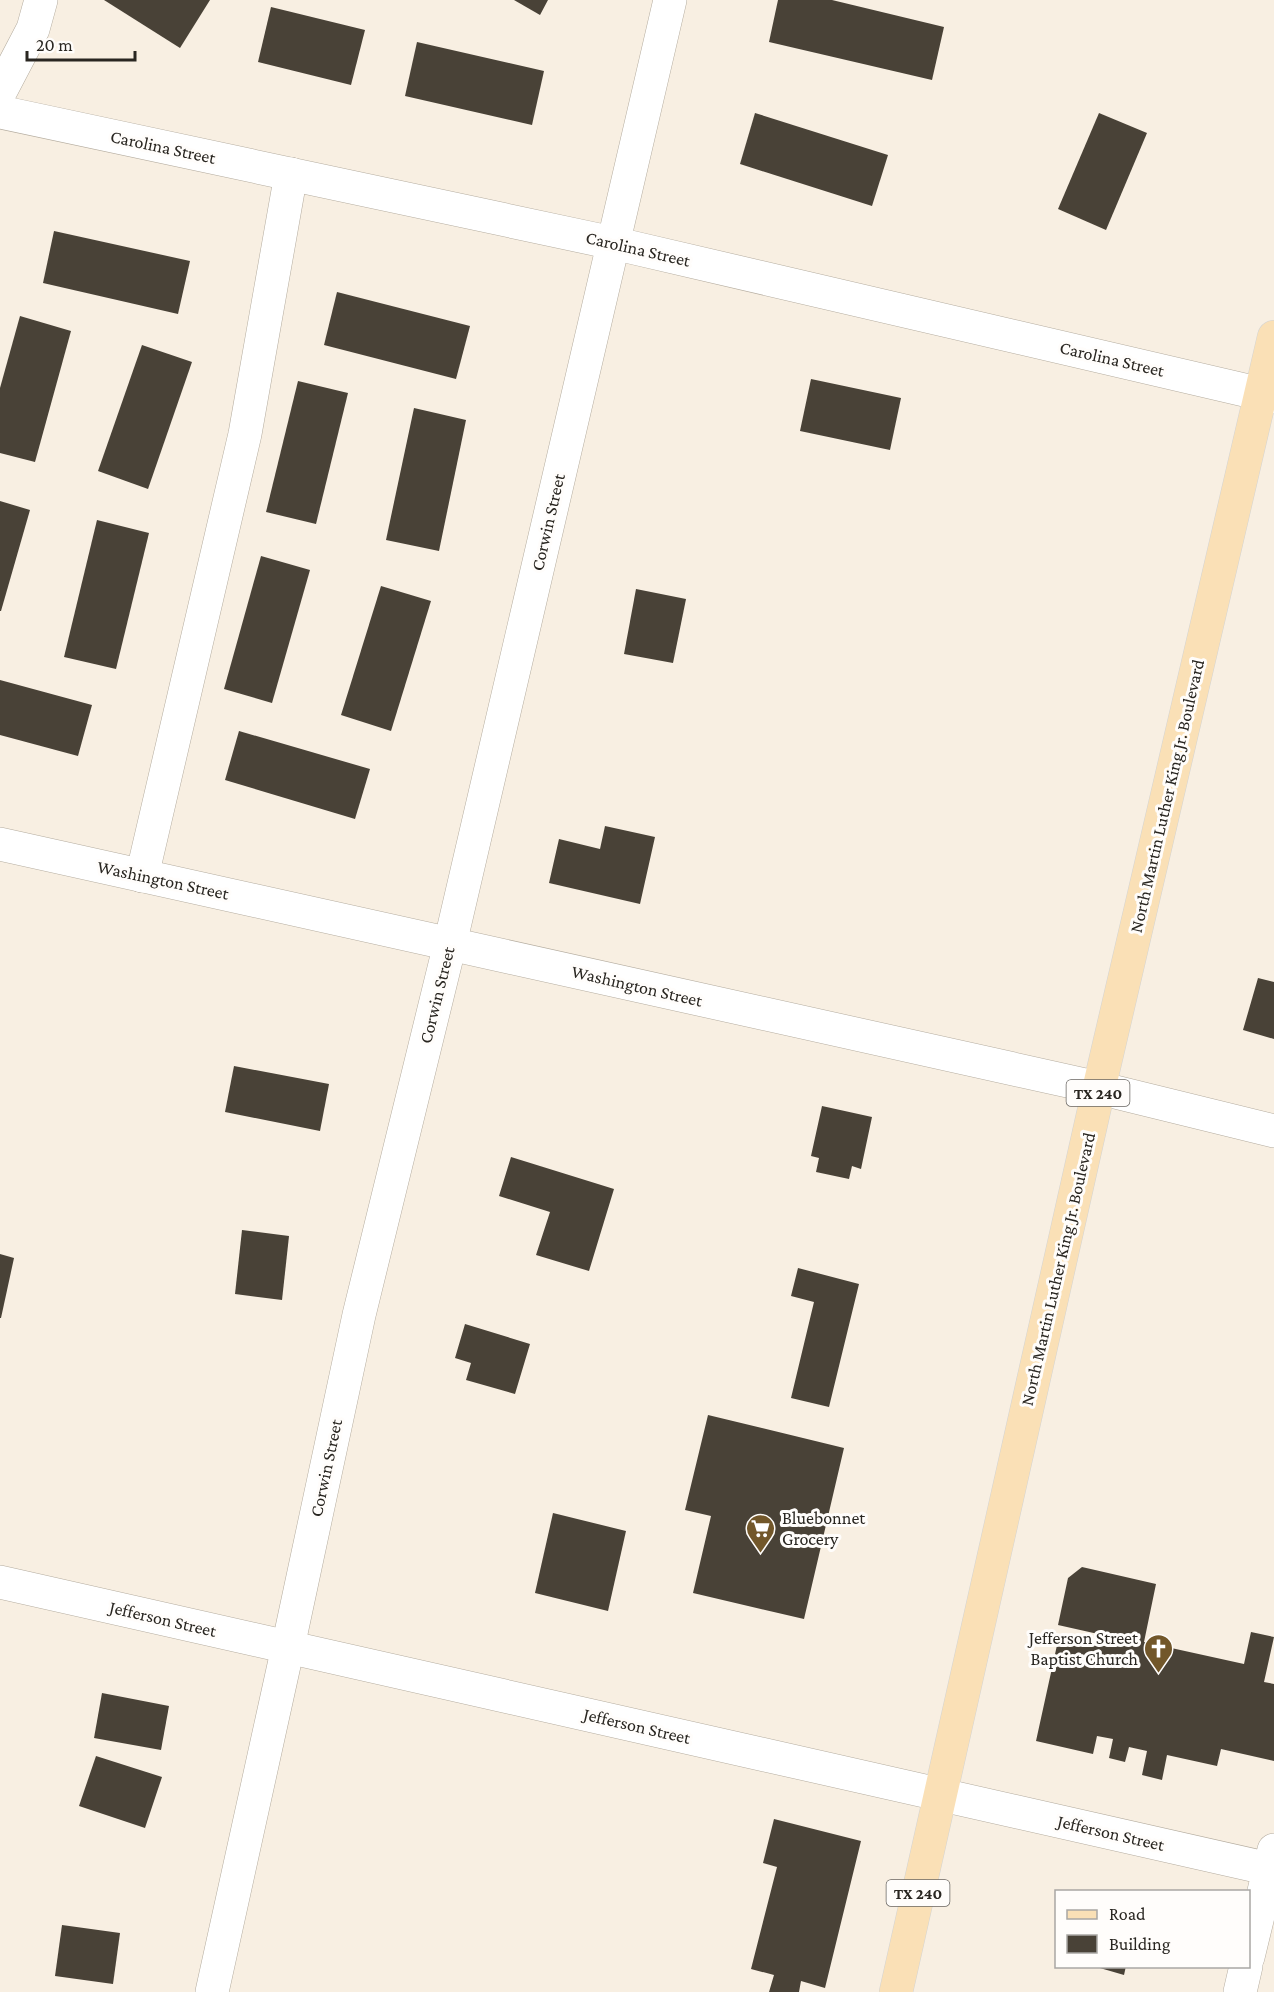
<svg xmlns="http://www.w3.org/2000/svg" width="1274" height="1992" font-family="'Crimson Pro',serif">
<rect width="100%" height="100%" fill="#f8efe2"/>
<g fill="#494237">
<path d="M 104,0 L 210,0 L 180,48 Z"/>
<path d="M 514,0 L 548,0 L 540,15 Z"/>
<path d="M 778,0 L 832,0 L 944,27 L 932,80 L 769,42 Z"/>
<path d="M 271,7 L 365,30 L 351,85 L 258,62 Z"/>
<path d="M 417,42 L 544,71 L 532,125 L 405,96 Z"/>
<path d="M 755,113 L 888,155 L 872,206 L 740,164 Z"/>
<path d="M 1099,113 L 1147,133 L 1106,230 L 1058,209 Z"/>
<path d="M 54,231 L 190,261 L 178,314 L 43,283 Z"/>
<path d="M 337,292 L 470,326 L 456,379 L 324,345 Z"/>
<path d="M 20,316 L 71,331 L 35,462 L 0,453 L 0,388 Z"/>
<path d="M 142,345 L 192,362 L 148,489 L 98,471 Z"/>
<path d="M 811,379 L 901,398 L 890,450 L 800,431 Z"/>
<path d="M 298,381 L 348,393 L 316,524 L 266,512 Z"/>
<path d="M 414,408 L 466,420 L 439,551 L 386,540 Z"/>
<path d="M 0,501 L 30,510 L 1,611 L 0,611 Z"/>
<path d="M 97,520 L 149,533 L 116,669 L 64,657 Z"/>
<path d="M 261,556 L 310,570 L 272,703 L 224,689 Z"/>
<path d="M 381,586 L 431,601 L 391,731 L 341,715 Z"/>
<path d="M 636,589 L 686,599 L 673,663 L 624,654 Z"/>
<path d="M 0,680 L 92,705 L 78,756 L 0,735 Z"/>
<path d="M 239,731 L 370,769 L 355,819 L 225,780 Z"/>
<path d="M 605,826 L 655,837 L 640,904 L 549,883 L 559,839 L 600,849 Z"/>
<path d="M 1258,978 L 1274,982 L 1274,1039 L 1243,1030 Z"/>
<path d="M 234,1066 L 329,1084 L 320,1131 L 225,1112 Z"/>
<path d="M 822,1106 L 872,1117 L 861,1169 L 852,1166 L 849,1179 L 816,1172 L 819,1158 L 811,1156 Z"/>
<path d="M 511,1157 L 614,1189 L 589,1271 L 536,1255 L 550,1212 L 499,1196 Z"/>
<path d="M 242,1230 L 289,1236 L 282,1300 L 235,1294 Z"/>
<path d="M 0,1254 L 14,1258 L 1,1318 L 0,1318 Z"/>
<path d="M 798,1268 L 859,1284 L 829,1407 L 791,1398 L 814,1302 L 791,1296 Z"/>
<path d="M 465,1324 L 530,1344 L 515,1394 L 466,1380 L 471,1363 L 455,1358 Z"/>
<path d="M 708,1415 L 844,1448 L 804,1619 L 693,1593 L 711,1516 L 685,1510 Z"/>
<path d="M 553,1513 L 626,1531 L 608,1611 L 535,1593 Z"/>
<path d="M 1082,1567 L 1156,1584 L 1144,1642 L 1244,1664 L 1251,1632 L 1274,1637 L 1264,1682 L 1274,1684 L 1274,1761 L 1221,1749 L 1217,1766 L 1167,1755 L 1162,1780 L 1142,1775 L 1147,1751 L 1129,1747 L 1125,1762 L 1109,1758 L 1113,1739 L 1097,1736 L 1093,1754 L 1036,1741 L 1059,1636 L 1105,1646 L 1107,1636 L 1058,1625 L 1068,1578 Z"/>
<path d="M 102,1693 L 169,1706 L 161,1750 L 94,1738 Z"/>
<path d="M 96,1756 L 162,1777 L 145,1828 L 79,1806 Z"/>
<path d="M 774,1819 L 861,1841 L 825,1988 L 801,1981 L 799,1992 L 769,1992 L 774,1975 L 751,1969 L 777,1867 L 763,1863 Z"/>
<path d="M 62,1925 L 120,1933 L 113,1984 L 55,1976 Z"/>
<path d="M 1093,1966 L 1126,1966 L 1124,1975 Z"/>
</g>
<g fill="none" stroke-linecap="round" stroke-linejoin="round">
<defs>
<g id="minor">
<path d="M 0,92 L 33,29 L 41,0"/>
<path d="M 0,112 L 613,243 L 1274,397"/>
<path d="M 0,844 L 1099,1088 L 1274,1131"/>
<path d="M 142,876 L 245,434 L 291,174"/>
<path d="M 0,1582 L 1274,1870"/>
<path d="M 1248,1957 L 1274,1850"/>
<path d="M 212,1992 L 288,1647 L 359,1315 L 450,944 L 670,0"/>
<path d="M 1240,1992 L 1246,1966"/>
</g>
<path id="major" d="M 896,1992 L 1099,1088 L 1274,337"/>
</defs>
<use href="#minor" stroke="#b4ac9f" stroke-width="34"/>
<use href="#major" stroke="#d4d4d3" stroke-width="34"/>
<use href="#minor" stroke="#fff" stroke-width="33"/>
<use href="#major" stroke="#fae0b6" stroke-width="33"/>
</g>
<defs>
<symbol id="supermarket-pin" viewBox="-11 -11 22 30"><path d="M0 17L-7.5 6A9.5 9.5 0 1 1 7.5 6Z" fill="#72572a" stroke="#fffdfb"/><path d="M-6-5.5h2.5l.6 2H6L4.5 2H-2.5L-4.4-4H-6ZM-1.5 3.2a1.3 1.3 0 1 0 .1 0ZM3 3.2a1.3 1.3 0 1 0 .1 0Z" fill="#fff"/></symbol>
<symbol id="church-pin" viewBox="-11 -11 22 30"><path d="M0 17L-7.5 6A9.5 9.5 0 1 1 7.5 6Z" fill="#72572a" stroke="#fffdfb"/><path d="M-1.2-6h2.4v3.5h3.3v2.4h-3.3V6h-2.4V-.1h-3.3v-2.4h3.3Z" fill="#fff"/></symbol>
</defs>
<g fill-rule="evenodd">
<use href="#supermarket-pin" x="744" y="1512" width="33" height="45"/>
<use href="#church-pin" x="1142" y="1632" width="33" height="45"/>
</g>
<g text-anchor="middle" stroke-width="6" stroke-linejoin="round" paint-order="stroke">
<g fill="#fffdfb" stroke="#696662" stroke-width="1.5">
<rect x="1066.5" y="1080" width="63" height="26" rx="4.5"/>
<rect x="886.5" y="1880" width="63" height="26" rx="4.5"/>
</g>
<g font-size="16" font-weight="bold" fill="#292621">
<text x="1098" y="1099">TX 240</text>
<text x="918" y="1899">TX 240</text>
</g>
<g font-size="18" fill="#292621" stroke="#fffdfb">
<text transform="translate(163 147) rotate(12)" y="6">Carolina Street</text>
<text transform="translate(638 249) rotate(13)" y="6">Carolina Street</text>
<text transform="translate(1112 359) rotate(13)" y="6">Carolina Street</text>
<text transform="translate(548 522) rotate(-77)" y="6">Corwin Street</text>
<text transform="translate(1167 796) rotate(-77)" y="6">North Martin Luther King Jr. Boulevard</text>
<text transform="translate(163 880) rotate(12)" y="6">Washington Street</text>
<text transform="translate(637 986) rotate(13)" y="6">Washington Street</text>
<text transform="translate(437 995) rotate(-76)" y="6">Corwin Street</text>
<text transform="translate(1058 1269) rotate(-77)" y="6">North Martin Luther King Jr. Boulevard</text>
<text transform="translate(326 1468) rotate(-78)" y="6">Corwin Street</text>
<text transform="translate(163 1619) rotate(13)" y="6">Jefferson Street</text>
<text transform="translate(637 1726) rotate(13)" y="6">Jefferson Street</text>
<text transform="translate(1111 1833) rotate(13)" y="6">Jefferson Street</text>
</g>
<g font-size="18" fill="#292621" stroke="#fffdfb" text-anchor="start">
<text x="782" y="1524">Bluebonnet<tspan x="782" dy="21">Grocery</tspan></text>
<text x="1138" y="1644" text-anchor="end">Jefferson Street<tspan x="1138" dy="21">Baptist Church</tspan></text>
</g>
</g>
<rect x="1055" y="1890" width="195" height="78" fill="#fffdfb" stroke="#a9a7a4" stroke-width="1.5"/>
<rect x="1067" y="1910" width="30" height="9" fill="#fae0b6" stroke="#a9a7a4" stroke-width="1.5"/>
<text x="1109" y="1920" font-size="18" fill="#292621">Road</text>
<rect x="1067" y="1935" width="30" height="18" fill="#494237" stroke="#a9a7a4" stroke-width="1.5"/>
<text x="1109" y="1950" font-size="18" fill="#292621">Building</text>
<path d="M27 51v9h108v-9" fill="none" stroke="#292621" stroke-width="3"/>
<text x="36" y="51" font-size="18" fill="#292621" stroke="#fffdfb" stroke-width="4.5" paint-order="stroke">20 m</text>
</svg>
